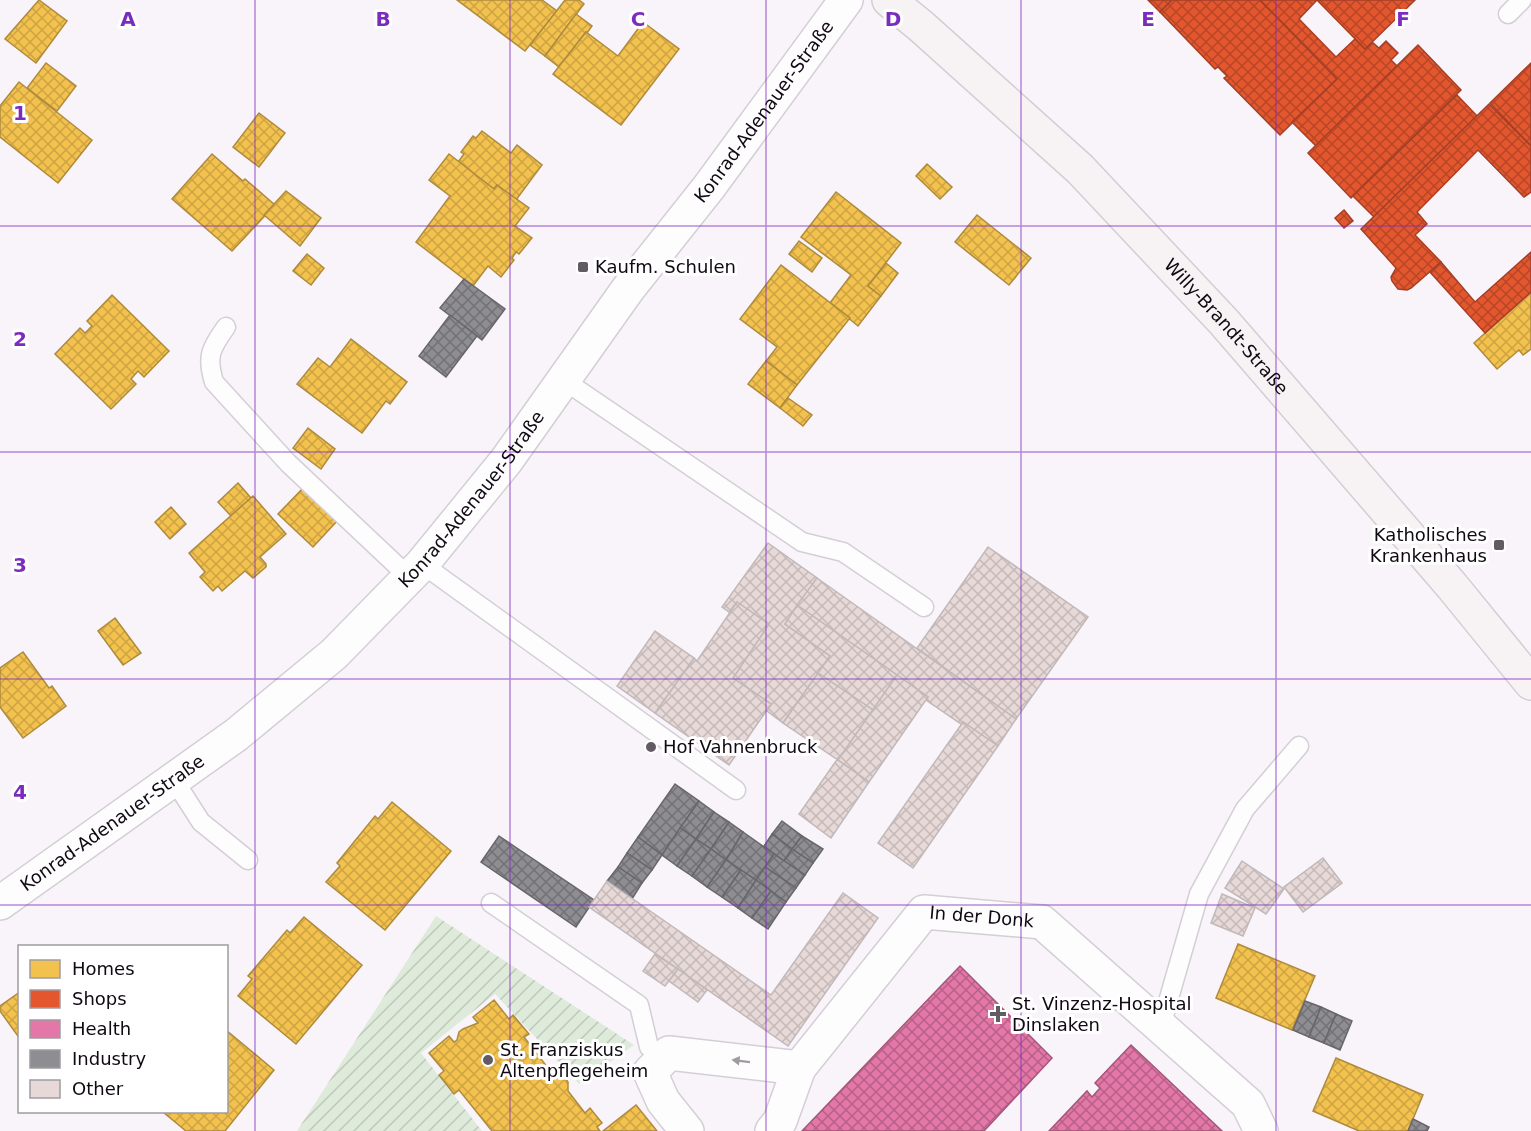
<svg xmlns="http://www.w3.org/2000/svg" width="1531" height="1131" font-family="'DejaVu Sans',sans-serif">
<defs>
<pattern id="garden-furrows" width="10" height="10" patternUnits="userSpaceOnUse" patternTransform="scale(1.5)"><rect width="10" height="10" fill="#dfebda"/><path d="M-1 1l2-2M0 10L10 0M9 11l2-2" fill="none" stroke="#bec8ba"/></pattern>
<pattern id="homes-cross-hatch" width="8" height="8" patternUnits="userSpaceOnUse" patternTransform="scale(1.5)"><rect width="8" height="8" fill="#f2c14e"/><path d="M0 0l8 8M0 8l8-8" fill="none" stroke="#cea443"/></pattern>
<pattern id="shops-cross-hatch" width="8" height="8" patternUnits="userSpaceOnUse" patternTransform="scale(1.5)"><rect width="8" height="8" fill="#e4572e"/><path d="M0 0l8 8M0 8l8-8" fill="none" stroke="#b74626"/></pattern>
<pattern id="health-cross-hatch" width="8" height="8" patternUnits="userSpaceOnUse" patternTransform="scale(1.5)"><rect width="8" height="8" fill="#e377a8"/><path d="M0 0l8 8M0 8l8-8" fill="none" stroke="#b76087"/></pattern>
<pattern id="industry-cross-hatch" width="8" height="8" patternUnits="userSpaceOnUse" patternTransform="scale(1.5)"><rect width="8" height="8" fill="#8d8d92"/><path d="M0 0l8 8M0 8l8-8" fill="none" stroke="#727176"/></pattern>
<pattern id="building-cross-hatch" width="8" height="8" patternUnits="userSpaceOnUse" patternTransform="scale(1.5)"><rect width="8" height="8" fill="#e7d9d8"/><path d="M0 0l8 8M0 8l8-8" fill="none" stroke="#c5b9b8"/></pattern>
</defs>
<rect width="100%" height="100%" fill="#f9f4fa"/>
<path fill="url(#garden-furrows)" d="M 436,916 L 634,1045 L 579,1084 L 495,994 L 421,1053 L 482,1131 L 297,1131 Z"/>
<g fill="url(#homes-cross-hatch)" stroke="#ae8a3c" stroke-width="1.5">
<path d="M 39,0 L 67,21 L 36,63 L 5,39 Z"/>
<path d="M 457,0 L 542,0 L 557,11 L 525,51 Z"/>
<path d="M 565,0 L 579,0 L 584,4 L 545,56 L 530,45 Z"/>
<path d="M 576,14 L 592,26 L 587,33 L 586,32 L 559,67 L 545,56 Z"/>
<path d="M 643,22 L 679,49 L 621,125 L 553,74 L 586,32 L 618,56 Z"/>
<path d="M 46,63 L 76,86 L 57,111 L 27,88 Z"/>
<path d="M 19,82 L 92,140 L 58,183 L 0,137 L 0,106 Z"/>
<path d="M 259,113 L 285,133 L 259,167 L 233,147 Z"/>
<path d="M 482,131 L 511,153 L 517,145 L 542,165 L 516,200 L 497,185 L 494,189 L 458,162 L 464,154 L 461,152 L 473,136 L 476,138 Z"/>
<path d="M 212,154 L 243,181 L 245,179 L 275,205 L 232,251 L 172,199 Z"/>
<path d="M 449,154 L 494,189 L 497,185 L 529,208 L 515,226 L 532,238 L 519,254 L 516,252 L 512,258 L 514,260 L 501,277 L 488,266 L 473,286 L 416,242 L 450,196 L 429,180 Z"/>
<path d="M 927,164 L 952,187 L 940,199 L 916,176 Z"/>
<path d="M 286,191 L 321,218 L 300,246 L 264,215 Z"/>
<path d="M 836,192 L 901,243 L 868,286 L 881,296 L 858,326 L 830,303 L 851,275 L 801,237 Z"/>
<path d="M 977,215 L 1031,258 L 1009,285 L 955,242 Z"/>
<path d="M 799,241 L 822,258 L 812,272 L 789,254 Z"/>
<path d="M 307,254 L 324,268 L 311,285 L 293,271 Z"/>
<path d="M 886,263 L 898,273 L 881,296 L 868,286 Z"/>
<path d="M 781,265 L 850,318 L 797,385 L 766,361 L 777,347 L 740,319 Z"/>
<path d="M 1531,292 L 1531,349 L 1523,355 L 1519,350 L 1497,369 L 1474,343 Z"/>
<path d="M 112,295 L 169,351 L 144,377 L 138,371 L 131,379 L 136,384 L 111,409 L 55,354 L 80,328 L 85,333 L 92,326 L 87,321 Z"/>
<path d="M 351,339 L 407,382 L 390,404 L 386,401 L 362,433 L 297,384 L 318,358 L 330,367 Z"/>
<path d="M 766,361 L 797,385 L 780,408 L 748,384 Z"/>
<path d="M 788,398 L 812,415 L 803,426 L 780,408 Z"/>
<path d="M 308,428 L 335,449 L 321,469 L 293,448 Z"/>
<path d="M 238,483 L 251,498 L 231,516 L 218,502 Z"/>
<path d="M 304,487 L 338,520 L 313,547 L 278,514 Z"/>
<path d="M 253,496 L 286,534 L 260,557 L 266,564 L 266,567 L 253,578 L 245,571 L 222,591 L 218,586 L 213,591 L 200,577 L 205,572 L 189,553 Z"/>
<path d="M 171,507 L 186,524 L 170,539 L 155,522 Z"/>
<path d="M 115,618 L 141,653 L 123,665 L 98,631 Z"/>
<path d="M 23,652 L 49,688 L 52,686 L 66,706 L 23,738 L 0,707 L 0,668 Z"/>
<path d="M 392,802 L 451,851 L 385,930 L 326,882 L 340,866 L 337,863 L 375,816 L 378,819 Z"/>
<path d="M 304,917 L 362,965 L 296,1044 L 238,996 L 252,979 L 248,976 L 287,930 L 290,933 Z"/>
<path d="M 1238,944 L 1315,976 L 1292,1030 L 1216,998 Z"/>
<path d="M 20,992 L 20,1039 L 0,1011 L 0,1006 Z"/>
<path d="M 494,1000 L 509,1019 L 513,1015 L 529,1034 L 524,1037 L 551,1072 L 557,1067 L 568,1082 L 568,1091 L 585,1113 L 590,1108 L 602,1123 L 597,1127 L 600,1131 L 492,1131 L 459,1090 L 454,1094 L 439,1075 L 444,1071 L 429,1053 L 449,1036 L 454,1042 L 457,1040 L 459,1032 L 463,1029 L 478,1023 L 473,1017 Z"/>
<path d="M 226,1030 L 274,1070 L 225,1131 L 186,1131 L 163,1112 L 226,1112 Z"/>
<path d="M 1336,1058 L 1423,1095 L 1408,1131 L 1359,1131 L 1313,1111 Z"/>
<path d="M 636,1105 L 657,1131 L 603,1131 Z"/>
</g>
<g fill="url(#shops-cross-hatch)" stroke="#a43f26" stroke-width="1.5">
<path d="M 1148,0 L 1172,0 L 1160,12 Z"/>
<path d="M 1172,0 L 1260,0 L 1337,79 L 1280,135 L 1224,78 L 1227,76 L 1218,67 L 1215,69 L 1160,12 Z"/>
<path d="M 1260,0 L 1317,0 L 1299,19 L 1336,57 L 1355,39 L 1365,49 L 1372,42 L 1379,48 L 1386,41 L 1398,53 L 1391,60 L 1397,66 L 1316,146 L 1292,122 L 1337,79 Z"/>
<path d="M 1317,0 L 1415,0 L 1365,49 Z"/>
<path d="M 1418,45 L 1461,90 L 1351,198 L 1308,153 Z"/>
<path d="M 1531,63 L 1531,146 L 1490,103 Z"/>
<path d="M 1457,95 L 1477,116 L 1374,217 L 1353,196 Z"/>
<path d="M 1489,104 L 1531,146 L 1531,192 L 1524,197 L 1478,150 L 1417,212 L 1427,224 L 1415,235 L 1441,262 L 1411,288 L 1407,290 L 1398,289 L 1392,281 L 1391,277 L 1396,268 L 1361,229 Z"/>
<path d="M 1344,210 L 1353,221 L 1344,228 L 1335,218 Z"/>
<path d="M 1531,252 L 1531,292 L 1485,333 L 1430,272 L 1441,262 L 1475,302 Z"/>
</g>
<g fill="url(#health-cross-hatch)" stroke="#a4567b" stroke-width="1.5">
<path d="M 960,966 L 1052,1058 L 984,1131 L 802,1131 Z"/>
<path d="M 1131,1045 L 1222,1131 L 1049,1131 L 1087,1091 L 1092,1097 L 1100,1088 L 1095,1083 Z"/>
</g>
<g fill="url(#industry-cross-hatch)" stroke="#68656c" stroke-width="1.5">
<path d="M 464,279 L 505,309 L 482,340 L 440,308 Z"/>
<path d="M 450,315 L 477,336 L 446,377 L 419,356 Z"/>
<path d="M 675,784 L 699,801 L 662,855 L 638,837 Z"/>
<path d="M 699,801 L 714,812 L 696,839 L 680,828 Z"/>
<path d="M 714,812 L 729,822 L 711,849 L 696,839 Z"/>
<path d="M 782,821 L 802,836 L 792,849 L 772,834 Z"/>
<path d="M 729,822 L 743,832 L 726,860 L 711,849 Z"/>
<path d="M 680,828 L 696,839 L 677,866 L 662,855 Z"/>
<path d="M 743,832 L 774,854 L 756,880 L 726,860 Z"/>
<path d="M 772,834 L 792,849 L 784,861 L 764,846 Z"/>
<path d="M 499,836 L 594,900 L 576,927 L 481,862 Z"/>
<path d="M 802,836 L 823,849 L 813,863 L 792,849 Z"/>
<path d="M 638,837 L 662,855 L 652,870 L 627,853 Z"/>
<path d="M 696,839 L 711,849 L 692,876 L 677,866 Z"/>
<path d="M 711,849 L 726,860 L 707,887 L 692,876 Z"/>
<path d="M 792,849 L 813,863 L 805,875 L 784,861 Z"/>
<path d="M 627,853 L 652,870 L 642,883 L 618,867 Z"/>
<path d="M 774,854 L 805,875 L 796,888 L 765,867 Z"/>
<path d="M 726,860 L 741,870 L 722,897 L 707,887 Z"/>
<path d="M 618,867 L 642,883 L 632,899 L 607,881 Z"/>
<path d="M 765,867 L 796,888 L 786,902 L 756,880 Z"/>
<path d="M 741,870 L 756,880 L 738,908 L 722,897 Z"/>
<path d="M 756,880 L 771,891 L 752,918 L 738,908 Z"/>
<path d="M 771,891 L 786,902 L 768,929 L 752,918 Z"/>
<path d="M 1305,1001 L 1321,1007 L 1309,1037 L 1293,1030 Z"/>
<path d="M 1321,1007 L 1336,1014 L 1324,1043 L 1309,1037 Z"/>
<path d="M 1336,1014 L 1352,1021 L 1340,1050 L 1324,1043 Z"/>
<path d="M 1413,1119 L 1429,1127 L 1427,1131 L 1408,1131 Z"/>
</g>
<g fill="url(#building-cross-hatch)" stroke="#c1b8b9" stroke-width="1.5">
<path d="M 768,543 L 817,578 L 785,624 L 830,656 L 783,723 L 767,711 L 771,704 L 733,678 L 769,624 L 737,602 L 729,612 L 722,607 Z"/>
<path d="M 988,547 L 1088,617 L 1016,719 L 917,648 Z"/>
<path d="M 817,578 L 1016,719 L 998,746 L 963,722 L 961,724 L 926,700 L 928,697 L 797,605 Z"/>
<path d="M 737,602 L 769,624 L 733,678 L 771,704 L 729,765 L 655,713 L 694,658 L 697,661 Z"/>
<path d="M 797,605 L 897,675 L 873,710 L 818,673 L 830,656 L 785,624 Z"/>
<path d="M 655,631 L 694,658 L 655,713 L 617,686 Z"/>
<path d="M 818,673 L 873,710 L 838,760 L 783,723 Z"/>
<path d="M 897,675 L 928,697 L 869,782 L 838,760 Z"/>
<path d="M 963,722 L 998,746 L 913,868 L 878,843 Z"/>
<path d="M 838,760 L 869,782 L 831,838 L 799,814 L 836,761 Z"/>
<path d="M 1323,858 L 1342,883 L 1303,912 L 1284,887 Z"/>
<path d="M 1242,861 L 1284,889 L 1266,914 L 1225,888 Z"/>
<path d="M 607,881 L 771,995 L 843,893 L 878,918 L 788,1046 L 589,907 Z"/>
<path d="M 1222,894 L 1255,908 L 1243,936 L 1211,923 Z"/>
<path d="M 655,954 L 678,969 L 665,986 L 643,971 Z"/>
<path d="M 678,969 L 707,990 L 698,1002 L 669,981 Z"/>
</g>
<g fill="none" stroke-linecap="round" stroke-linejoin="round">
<defs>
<g id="lane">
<path d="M 1508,14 L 1522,0"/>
<path d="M 226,327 C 211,348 206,356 214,382 L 288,463 L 409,577"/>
<path d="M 565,381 L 802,542 L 843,552 L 924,607"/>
<path d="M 422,564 L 736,790"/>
<path d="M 174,780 L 201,822 L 248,860"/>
<path d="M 491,903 L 639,1005 L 649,1047 L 663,1059"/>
<path d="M 1161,1026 L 1199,894 L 1245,809 L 1299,746"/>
</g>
<g id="street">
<path id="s1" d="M 0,903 L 236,735 L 334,654 L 422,564 L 506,461 L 628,289 L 709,187 L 846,0"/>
<path d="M 687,1131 L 663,1101 L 650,1072 L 669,1053 L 799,1068"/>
<path id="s2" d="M 772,1131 L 780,1121 L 799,1068 L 924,912 L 1042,922 L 1248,1104 L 1261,1131"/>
</g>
<g id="primary">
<path id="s3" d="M 889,0 L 922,27 L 1080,169 L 1224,322 L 1452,586 L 1531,683"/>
</g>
</defs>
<use href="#lane" stroke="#d4ced6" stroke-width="21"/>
<use href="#street" stroke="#d4ced6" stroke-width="36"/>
<use href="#primary" stroke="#d2ced3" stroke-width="36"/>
<use href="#lane" stroke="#fefdfe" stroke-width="18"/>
<use href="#street" stroke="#fefdfe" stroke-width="33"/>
<use href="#primary" stroke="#f7f2f3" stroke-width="33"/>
</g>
<defs><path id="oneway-solid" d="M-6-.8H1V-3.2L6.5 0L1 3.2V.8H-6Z" transform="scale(1.5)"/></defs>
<use fill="#9f9ba0" href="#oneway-solid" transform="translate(741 1061) rotate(-173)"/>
<path fill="none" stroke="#7b2cbf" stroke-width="1.5" stroke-opacity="0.55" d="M 255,0 L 255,1131M 510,0 L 510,1131M 766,0 L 766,1131M 1021,0 L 1021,1131M 1276,0 L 1276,1131M 0,226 L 1531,226M 0,452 L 1531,452M 0,679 L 1531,679M 0,905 L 1531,905"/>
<g fill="#625b63" stroke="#fff" stroke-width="2">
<rect x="577" y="261" width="12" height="12" rx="3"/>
<rect x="1493" y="539" width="12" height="12" rx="3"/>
<circle cx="651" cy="747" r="6"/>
<path d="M995 1005h6v6h6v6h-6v6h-6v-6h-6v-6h6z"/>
<circle cx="488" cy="1060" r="6"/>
</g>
<g text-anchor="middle" stroke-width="6" stroke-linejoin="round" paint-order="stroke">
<g font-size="18" fill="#100812" stroke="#fff">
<text dy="6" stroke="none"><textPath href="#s1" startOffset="1110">Konrad-Adenauer-Straße</textPath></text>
<text dy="6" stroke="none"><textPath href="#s3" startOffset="470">Willy-Brandt-Straße</textPath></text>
<text dy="6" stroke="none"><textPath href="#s1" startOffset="624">Konrad-Adenauer-Straße</textPath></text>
<text dy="6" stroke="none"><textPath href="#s1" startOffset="138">Konrad-Adenauer-Straße</textPath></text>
<text dy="6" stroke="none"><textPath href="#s2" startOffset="327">In der Donk</textPath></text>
</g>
<g font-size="18" fill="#100812" stroke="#fff" text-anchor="start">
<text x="595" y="273">Kaufm. Schulen</text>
<text x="1487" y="541" text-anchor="end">Katholisches<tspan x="1487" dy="21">Krankenhaus</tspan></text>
<text x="663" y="753">Hof Vahnenbruck</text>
<text x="1012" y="1010">St. Vinzenz-Hospital<tspan x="1012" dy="21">Dinslaken</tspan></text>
<text x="500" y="1056">St. Franziskus<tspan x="500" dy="21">Altenpflegeheim</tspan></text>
</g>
</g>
<g font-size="20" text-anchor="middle" font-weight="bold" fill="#7b2cbf" stroke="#fff" stroke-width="6" stroke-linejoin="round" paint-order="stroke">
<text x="128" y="26">A</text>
<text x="383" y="26">B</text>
<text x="638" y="26">C</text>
<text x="893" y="26">D</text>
<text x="1148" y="26">E</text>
<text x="1403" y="26">F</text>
<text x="20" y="120">1</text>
<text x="20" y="346">2</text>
<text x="20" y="572">3</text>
<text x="20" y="799">4</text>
</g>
<rect x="18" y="945" width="210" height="168" fill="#ffffff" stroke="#9f9ca0" stroke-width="1.5"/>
<rect x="30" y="960" width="30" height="18" fill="#f2c14e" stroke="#9f9ca0" stroke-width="1.5"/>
<text x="72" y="975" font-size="18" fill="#100812">Homes</text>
<rect x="30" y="990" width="30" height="18" fill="#e4572e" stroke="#9f9ca0" stroke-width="1.5"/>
<text x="72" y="1005" font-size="18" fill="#100812">Shops</text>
<rect x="30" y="1020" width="30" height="18" fill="#e377a8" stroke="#9f9ca0" stroke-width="1.5"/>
<text x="72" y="1035" font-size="18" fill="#100812">Health</text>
<rect x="30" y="1050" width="30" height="18" fill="#8d8d92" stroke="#9f9ca0" stroke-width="1.5"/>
<text x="72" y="1065" font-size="18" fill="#100812">Industry</text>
<rect x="30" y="1080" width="30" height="18" fill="#e7d9d8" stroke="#9f9ca0" stroke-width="1.5"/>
<text x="72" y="1095" font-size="18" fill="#100812">Other</text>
</svg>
